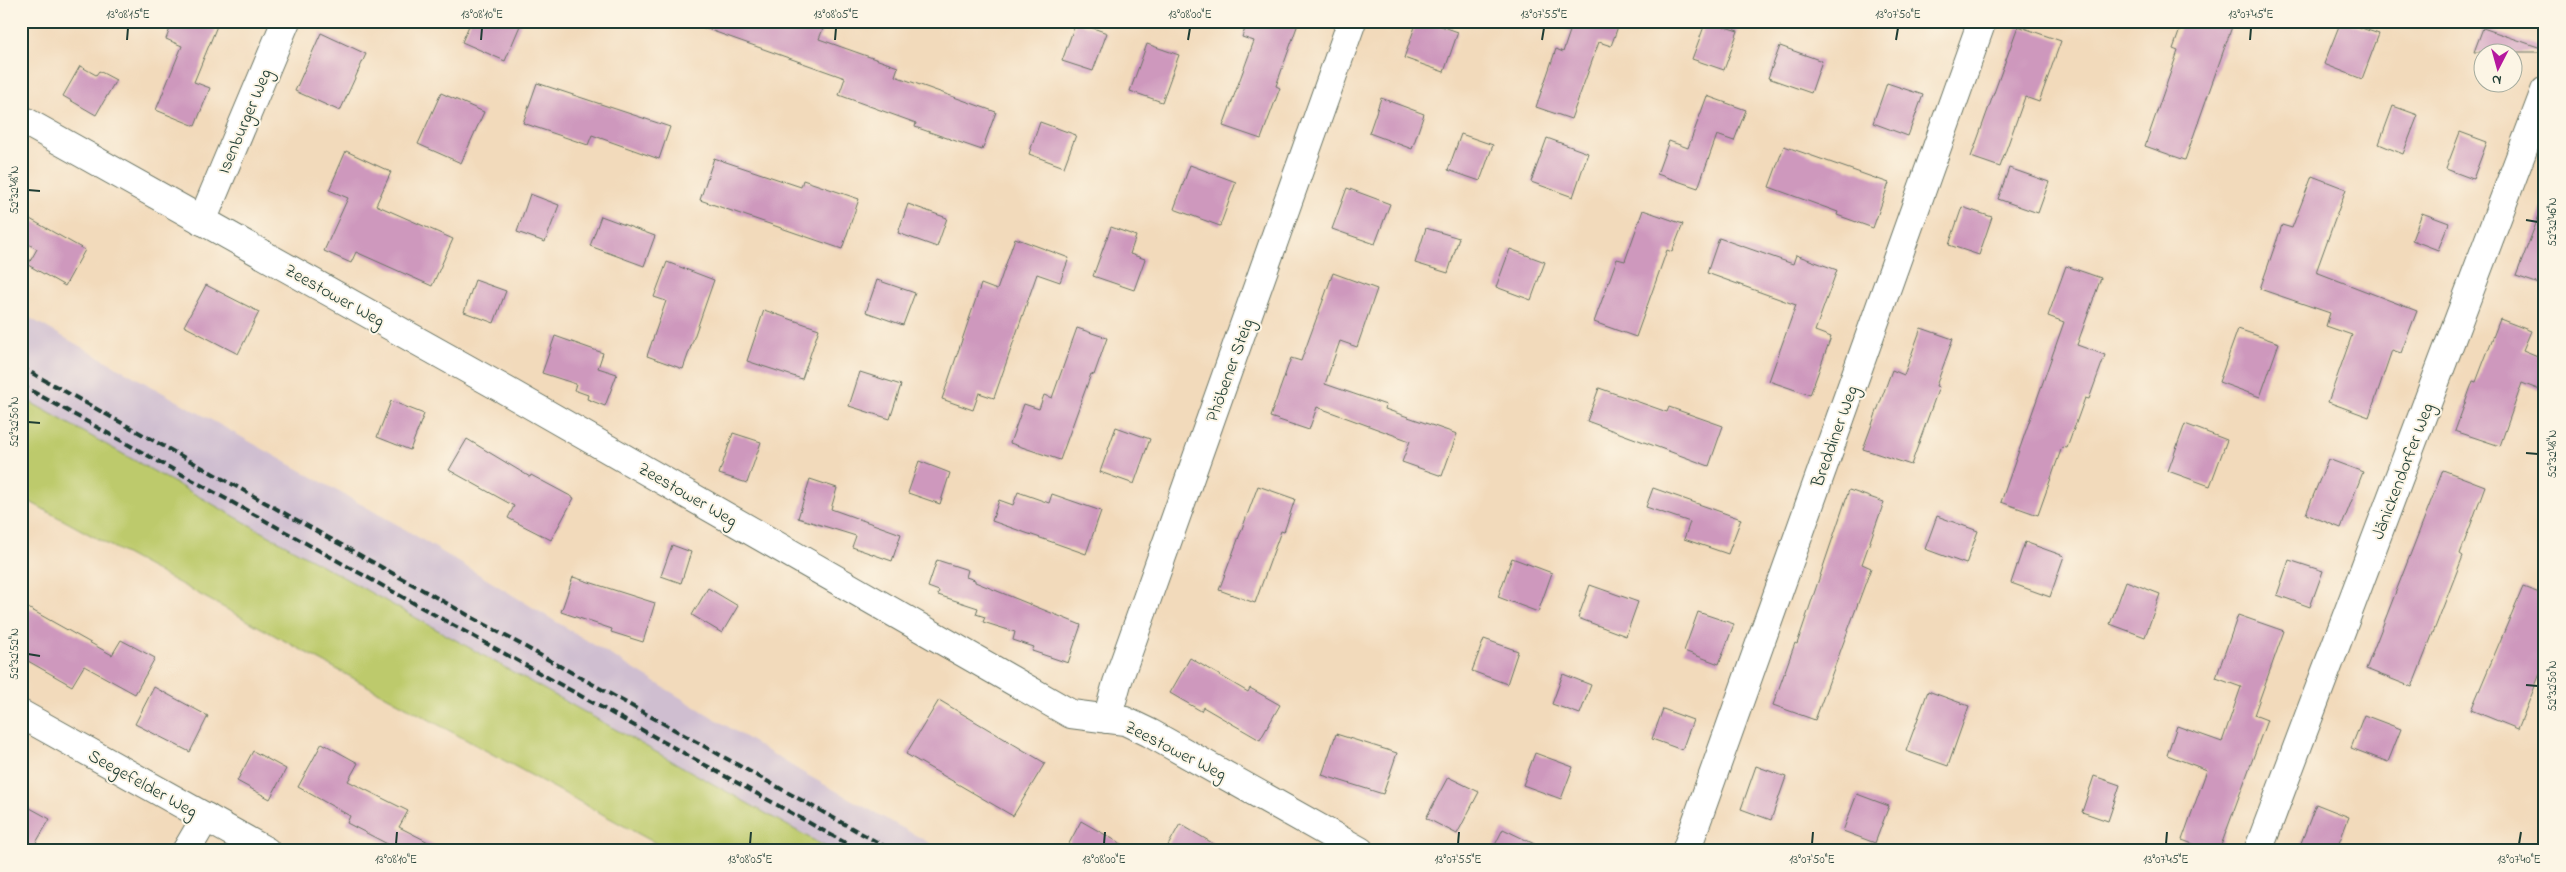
<svg xmlns="http://www.w3.org/2000/svg" width="2566" height="872" font-family="'Indie Flower',sans-serif">
<rect width="100%" height="100%" fill="#fcf5e5"/>
<filter id="ink" filterUnits="userSpaceOnUse"><feTurbulence type="fractalNoise" baseFrequency=".02" numOctaves="2"/><feDisplacementMap in="SourceGraphic" scale="10" xChannelSelector="R" yChannelSelector="G"/><feConvolveMatrix kernelMatrix="1 2 1 2 8 2 1 2 1" color-interpolation-filters="sRGB"/></filter>
<filter id="wash" filterUnits="userSpaceOnUse"><feTurbulence type="fractalNoise" baseFrequency=".0096" numOctaves="4" result="noise"/><feDisplacementMap in="SourceGraphic" scale="20" xChannelSelector="R" yChannelSelector="G"/><feGaussianBlur stdDeviation="1.12" result="paint"/><feColorMatrix in="noise" values="0 0 0 0 0 0 0 0 0 0 0 0 0 0 0 0 0 1.4 0 .05"/><feComposite in="paint" operator="in"/></filter>
<g filter="url(#wash)">
<rect width="100%" height="100%" fill="#f2dabb"/>
<path fill="#cfbed0" d="M 21,313 L 398,525 L 802,772 L 944,851 L 833,851 L 21,397 Z"/>
<path fill="#bdca6c" stroke="#6e8450" d="M 21,397 L 833,851 L 670,851 L 21,497 Z"/>
<g id="blocks">
<g fill="#ce98bd">
<path d="M 173,21 L 219,21 L 194,82 L 210,88 L 195,126 L 156,110 L 182,46 L 166,39 Z"/>
<path d="M 471,21 L 522,21 L 505,61 L 462,42 Z"/>
<path d="M 694,21 L 826,21 L 819,39 L 898,67 L 895,76 L 996,112 L 982,150 L 915,127 L 916,123 L 839,95 L 845,78 L 693,24 Z"/>
<path d="M 1248,21 L 1299,21 L 1276,86 L 1280,88 L 1261,139 L 1223,126 L 1254,41 L 1242,37 Z"/>
<path d="M 1417,21 L 1427,21 L 1458,32 L 1444,72 L 1404,58 Z"/>
<path d="M 1550,21 L 1620,21 L 1611,46 L 1599,42 L 1571,119 L 1536,107 L 1556,49 L 1563,52 L 1570,31 L 1549,24 Z"/>
<path d="M 1706,21 L 1738,31 L 1724,70 L 1692,59 Z"/>
<path d="M 2183,21 L 2234,21 L 2185,160 L 2145,146 L 2178,51 L 2173,49 Z"/>
<path d="M 2341,21 L 2379,34 L 2362,79 L 2324,64 Z"/>
<path d="M 1076,22 L 1107,33 L 1093,71 L 1062,61 Z"/>
<path d="M 2018,26 L 2061,41 L 2039,102 L 2025,97 L 2000,167 L 1971,157 Z"/>
<path d="M 2483,28 L 2544,49 L 2543,52 L 2474,52 Z"/>
<path d="M 321,33 L 366,54 L 340,111 L 295,91 Z"/>
<path d="M 1147,44 L 1179,55 L 1162,102 L 1130,91 Z"/>
<path d="M 1780,46 L 1822,61 L 1811,93 L 1768,78 Z"/>
<path d="M 80,66 L 96,75 L 99,71 L 116,80 L 96,115 L 63,96 Z"/>
<path d="M 537,83 L 670,127 L 659,159 L 592,135 L 588,145 L 523,123 Z"/>
<path d="M 1887,83 L 1923,95 L 1908,136 L 1873,123 Z"/>
<path d="M 441,93 L 484,112 L 461,163 L 418,144 Z"/>
<path d="M 1707,96 L 1746,110 L 1734,141 L 1717,135 L 1698,188 L 1657,174 L 1669,141 L 1688,148 Z"/>
<path d="M 1381,98 L 1424,114 L 1412,149 L 1369,133 Z"/>
<path d="M 2393,106 L 2418,115 L 2403,154 L 2379,144 Z"/>
<path d="M 1040,122 L 1076,135 L 1064,167 L 1029,154 Z"/>
<path d="M 2460,132 L 2487,142 L 2473,179 L 2446,169 Z"/>
<path d="M 1461,134 L 1493,145 L 1480,181 L 1448,170 Z"/>
<path d="M 1547,138 L 1588,153 L 1573,197 L 1531,182 Z"/>
<path d="M 1784,146 L 1889,183 L 1873,228 L 1837,215 L 1838,212 L 1769,187 Z"/>
<path d="M 346,151 L 391,172 L 376,205 L 453,239 L 432,286 L 356,252 L 351,263 L 324,251 L 348,198 L 329,190 Z"/>
<path d="M 714,158 L 801,187 L 803,180 L 859,199 L 842,249 L 700,200 Z"/>
<path d="M 1190,165 L 1236,182 L 1220,226 L 1174,209 Z"/>
<path d="M 2009,168 L 2049,182 L 2038,213 L 1998,199 Z"/>
<path d="M 2312,176 L 2346,189 L 2316,272 L 2417,311 L 2401,353 L 2392,350 L 2369,417 L 2328,402 L 2352,335 L 2326,326 L 2330,313 L 2260,289 L 2282,225 L 2292,228 Z"/>
<path d="M 1347,188 L 1390,204 L 1375,244 L 1332,229 Z"/>
<path d="M 530,194 L 559,205 L 545,242 L 517,232 Z"/>
<path d="M 908,204 L 947,218 L 937,247 L 898,233 Z"/>
<path d="M 2543,205 L 2545,205 L 2545,286 L 2516,276 Z"/>
<path d="M 1962,207 L 1992,217 L 1979,255 L 1949,245 Z"/>
<path d="M 1643,210 L 1683,224 L 1672,252 L 1667,250 L 1636,337 L 1594,322 L 1617,259 L 1625,261 Z"/>
<path d="M 2422,213 L 2449,223 L 2438,250 L 2412,240 Z"/>
<path d="M 21,214 L 85,250 L 65,286 L 28,265 L 37,249 L 21,240 Z"/>
<path d="M 601,216 L 655,236 L 644,266 L 590,246 Z"/>
<path d="M 1111,227 L 1136,236 L 1130,254 L 1145,259 L 1134,290 L 1093,276 Z"/>
<path d="M 1426,228 L 1459,238 L 1448,273 L 1415,263 Z"/>
<path d="M 1015,238 L 1069,258 L 1060,282 L 1037,274 L 994,398 L 979,393 L 973,410 L 942,399 L 981,284 L 997,290 Z"/>
<path d="M 1719,238 L 1793,264 L 1796,255 L 1837,270 L 1815,331 L 1831,337 L 1810,395 L 1769,381 L 1796,305 L 1707,273 Z"/>
<path d="M 1510,249 L 1545,262 L 1531,300 L 1496,287 Z"/>
<path d="M 667,262 L 714,280 L 683,369 L 647,356 L 666,301 L 654,297 Z"/>
<path d="M 2066,266 L 2101,278 L 2077,345 L 2105,355 L 2089,399 L 2085,398 L 2067,448 L 2062,447 L 2038,515 L 2001,502 L 2064,322 L 2048,316 Z"/>
<path d="M 1333,273 L 1377,289 L 1357,347 L 1340,341 L 1325,384 L 1386,405 L 1385,409 L 1457,434 L 1442,476 L 1402,462 L 1410,441 L 1317,407 L 1309,430 L 1270,417 L 1291,358 L 1301,361 Z"/>
<path d="M 475,280 L 506,291 L 494,323 L 464,312 Z"/>
<path d="M 877,280 L 915,293 L 903,325 L 866,312 Z"/>
<path d="M 206,285 L 259,312 L 238,354 L 184,326 Z"/>
<path d="M 764,310 L 819,329 L 802,379 L 747,361 Z"/>
<path d="M 2500,319 L 2531,331 L 2523,350 L 2545,359 L 2545,392 L 2522,383 L 2500,446 L 2455,431 L 2473,381 L 2476,382 Z"/>
<path d="M 1077,328 L 1107,338 L 1094,375 L 1091,374 L 1060,460 L 1010,443 L 1024,404 L 1039,409 L 1044,395 L 1052,398 Z"/>
<path d="M 1921,328 L 1953,339 L 1936,386 L 1939,387 L 1911,465 L 1863,449 L 1892,370 L 1904,375 Z"/>
<path d="M 2238,329 L 2279,343 L 2260,397 L 2219,382 Z"/>
<path d="M 555,336 L 603,353 L 598,368 L 617,374 L 605,406 L 587,399 L 588,395 L 574,390 L 576,384 L 542,373 Z"/>
<path d="M 860,372 L 901,385 L 890,419 L 849,406 Z"/>
<path d="M 1599,388 L 1667,412 L 1669,407 L 1723,426 L 1709,466 L 1587,421 Z"/>
<path d="M 391,401 L 424,414 L 410,450 L 377,437 Z"/>
<path d="M 2185,424 L 2227,440 L 2210,486 L 2168,471 Z"/>
<path d="M 1116,427 L 1150,439 L 1134,484 L 1100,472 Z"/>
<path d="M 733,433 L 761,442 L 747,483 L 719,474 Z"/>
<path d="M 467,439 L 530,477 L 531,475 L 574,498 L 551,540 L 508,518 L 514,506 L 449,470 Z"/>
<path d="M 2328,459 L 2363,472 L 2341,528 L 2306,514 Z"/>
<path d="M 919,461 L 950,473 L 940,504 L 908,493 Z"/>
<path d="M 2443,470 L 2485,486 L 2460,554 L 2463,556 L 2412,687 L 2366,669 Z"/>
<path d="M 810,479 L 837,488 L 831,509 L 901,534 L 892,561 L 852,547 L 856,536 L 798,518 Z"/>
<path d="M 1258,486 L 1295,499 L 1284,532 L 1281,531 L 1255,603 L 1219,590 Z"/>
<path d="M 1653,488 L 1741,519 L 1728,554 L 1684,539 L 1690,522 L 1646,507 Z"/>
<path d="M 1849,490 L 1884,502 L 1862,564 L 1871,568 L 1815,720 L 1773,705 L 1795,643 L 1797,644 Z"/>
<path d="M 1018,492 L 1049,503 L 1052,494 L 1101,511 L 1086,554 L 992,521 L 999,500 L 1013,505 Z"/>
<path d="M 1937,516 L 1978,531 L 1966,564 L 1925,549 Z"/>
<path d="M 2025,542 L 2064,556 L 2050,597 L 2011,583 Z"/>
<path d="M 672,545 L 691,552 L 681,583 L 661,576 Z"/>
<path d="M 1512,558 L 1552,573 L 1538,612 L 1498,597 Z"/>
<path d="M 937,560 L 968,570 L 966,577 L 975,580 L 975,582 L 1081,625 L 1068,663 L 1032,651 L 1034,647 L 1013,640 L 1015,632 L 983,622 L 985,617 L 976,614 L 978,608 L 938,595 L 939,591 L 928,587 Z"/>
<path d="M 2289,560 L 2323,571 L 2310,607 L 2277,595 Z"/>
<path d="M 573,577 L 655,603 L 643,642 L 611,632 L 612,629 L 561,612 Z"/>
<path d="M 2126,581 L 2160,594 L 2145,637 L 2110,624 Z"/>
<path d="M 1590,585 L 1638,602 L 1626,636 L 1578,618 Z"/>
<path d="M 2523,587 L 2545,595 L 2545,661 L 2518,729 L 2471,710 Z"/>
<path d="M 708,588 L 738,606 L 722,633 L 692,615 Z"/>
<path d="M 21,604 L 112,655 L 121,640 L 155,658 L 135,694 L 84,666 L 72,686 L 21,657 Z"/>
<path d="M 1698,612 L 1734,624 L 1719,664 L 1684,651 Z"/>
<path d="M 2238,615 L 2284,631 L 2254,715 L 2267,720 L 2219,851 L 2212,851 L 2182,840 L 2207,770 L 2167,755 L 2177,726 L 2222,742 L 2241,687 L 2216,678 Z"/>
<path d="M 1484,639 L 1518,651 L 1507,684 L 1472,671 Z"/>
<path d="M 1190,658 L 1248,692 L 1250,688 L 1280,705 L 1260,740 L 1203,707 L 1201,711 L 1170,693 Z"/>
<path d="M 1563,674 L 1591,685 L 1580,714 L 1552,704 Z"/>
<path d="M 154,687 L 208,716 L 190,752 L 135,724 Z"/>
<path d="M 1928,691 L 1969,706 L 1948,766 L 1906,751 Z"/>
<path d="M 939,700 L 1045,763 L 1013,816 L 906,754 Z"/>
<path d="M 1663,709 L 1693,720 L 1682,750 L 1652,739 Z"/>
<path d="M 2364,715 L 2401,729 L 2388,762 L 2351,748 Z"/>
<path d="M 1336,734 L 1397,753 L 1383,794 L 1322,775 Z"/>
<path d="M 322,743 L 358,763 L 348,781 L 408,811 L 399,827 L 446,851 L 401,851 L 347,823 L 350,816 L 298,787 Z"/>
<path d="M 253,751 L 286,769 L 270,799 L 237,781 Z"/>
<path d="M 1535,753 L 1573,767 L 1561,799 L 1523,785 Z"/>
<path d="M 1756,766 L 1786,777 L 1771,820 L 1741,809 Z"/>
<path d="M 2094,776 L 2120,785 L 2108,821 L 2082,812 Z"/>
<path d="M 1448,777 L 1479,792 L 1457,834 L 1426,818 Z"/>
<path d="M 1857,794 L 1889,806 L 1875,843 L 1843,831 Z"/>
<path d="M 21,803 L 50,819 L 31,851 L 21,851 Z"/>
<path d="M 2316,804 L 2349,817 L 2336,851 L 2320,851 L 2301,843 Z"/>
<path d="M 1081,821 L 1134,851 L 1065,851 Z"/>
<path d="M 1180,824 L 1226,851 L 1165,851 Z"/>
<path d="M 1503,829 L 1549,851 L 1492,851 Z"/>
</g>
</g>
</g>
<g filter="url(#ink)">
<use href="#blocks" fill-opacity="0" stroke="#697463" stroke-width="1"/>
<g fill="none" stroke-linecap="round" stroke-linejoin="round">
<defs>
<g id="minor">
<path d="M 21,119 L 505,390 L 1071,714 L 1125,721 L 1150,733 L 1360,851"/>
<path d="M 202,221 L 286,21"/>
<path d="M 21,714 L 266,851"/>
<path d="M 1107,719 L 1117,683 L 1352,21"/>
<path d="M 186,851 L 206,817"/>
<path d="M 1686,851 L 1982,21"/>
<path d="M 2258,851 L 2545,91"/>
</g>
</defs>
<use href="#minor" stroke="#697463" stroke-width="30"/>
<use href="#minor" stroke="#fff" stroke-width="28"/>
<g stroke="#1f3d34" stroke-width="4" stroke-dasharray="8 4" stroke-linecap="butt">
<path d="M 21,367 L 893,851"/>
<path d="M 21,385 L 860,851"/>
</g>
</g>
</g>
<path fill="none" stroke="#1f3d34" stroke-width="2" d="M 127,40 L 128,28M 481,40 L 482,28M 835,40 L 836,28M 1188,40 L 1190,28M 1542,40 L 1544,28M 1896,40 L 1898,28M 2250,40 L 2251,28M 28,190 L 40,191M 2526,220 L 2538,222M 28,422 L 40,423M 2526,453 L 2538,454M 28,654 L 40,656M 2526,685 L 2538,686M 396,844 L 397,832M 750,844 L 751,832M 1104,844 L 1105,832M 1458,844 L 1459,832M 1812,844 L 1813,832M 2166,844 L 2167,832M 2519,844 L 2521,832"/>
<g text-anchor="middle" stroke-width="4" stroke-linejoin="round" paint-order="stroke">
<g font-size="18" fill="#1f3d34" stroke="#fcf5e5">
<text transform="translate(244 121) rotate(-67)" y="6">Isenburger Weg</text>
<text transform="translate(335 295) rotate(29)" y="6">Zeestower Weg</text>
<text transform="translate(1229 370) rotate(-70)" y="6">Phöbener Steig</text>
<text transform="translate(1834 436) rotate(-70)" y="6">Breddiner Weg</text>
<text transform="translate(2402 471) rotate(-69)" y="6">Jänickendorfer Weg</text>
<text transform="translate(688 494) rotate(30)" y="6">Zeestower Weg</text>
<text transform="translate(1176 750) rotate(27)" y="6">Zeestower Weg</text>
<text transform="translate(143 783) rotate(29)" y="6">Seegefelder Weg</text>
</g>
</g>
<rect width="2566" height="872" fill="none" stroke="#fcf5e5" stroke-width="55"/>
<g transform="translate(2498 68) rotate(186)"><circle r="24" fill="#fcf5e5" stroke="#a4ab9e"/>
<path d="M0-4L9 19L0 12L-9 19Z" fill="#b5179e"/>
<text y="-8" font-size="14" font-weight="bold" text-anchor="middle" fill="#1f3d34">N</text>
</g>
<rect x="28" y="28" width="2510" height="816" fill="none" stroke="#1f3d34" stroke-width="2"/>
<g font-size="12" text-anchor="middle" fill="#1f3d34">
<text x="128" y="18">13°08'15"E</text>
<text x="482" y="18">13°08'10"E</text>
<text x="836" y="18">13°08'05"E</text>
<text x="1190" y="18">13°08'00"E</text>
<text x="1544" y="18">13°07'55"E</text>
<text x="1898" y="18">13°07'50"E</text>
<text x="2251" y="18">13°07'45"E</text>
<text transform="translate(14 190) rotate(-90)" y="4">52°32'48"N</text>
<text transform="translate(2552 222) rotate(-90)" y="4">52°32'46"N</text>
<text transform="translate(14 422) rotate(-90)" y="4">52°32'50"N</text>
<text transform="translate(2552 454) rotate(-90)" y="4">52°32'48"N</text>
<text transform="translate(14 654) rotate(-90)" y="4">52°32'52"N</text>
<text transform="translate(2552 686) rotate(-90)" y="4">52°32'50"N</text>
<text x="396" y="863">13°08'10"E</text>
<text x="750" y="863">13°08'05"E</text>
<text x="1104" y="863">13°08'00"E</text>
<text x="1458" y="863">13°07'55"E</text>
<text x="1812" y="863">13°07'50"E</text>
<text x="2166" y="863">13°07'45"E</text>
<text x="2519" y="863">13°07'40"E</text>
</g>
</svg>
